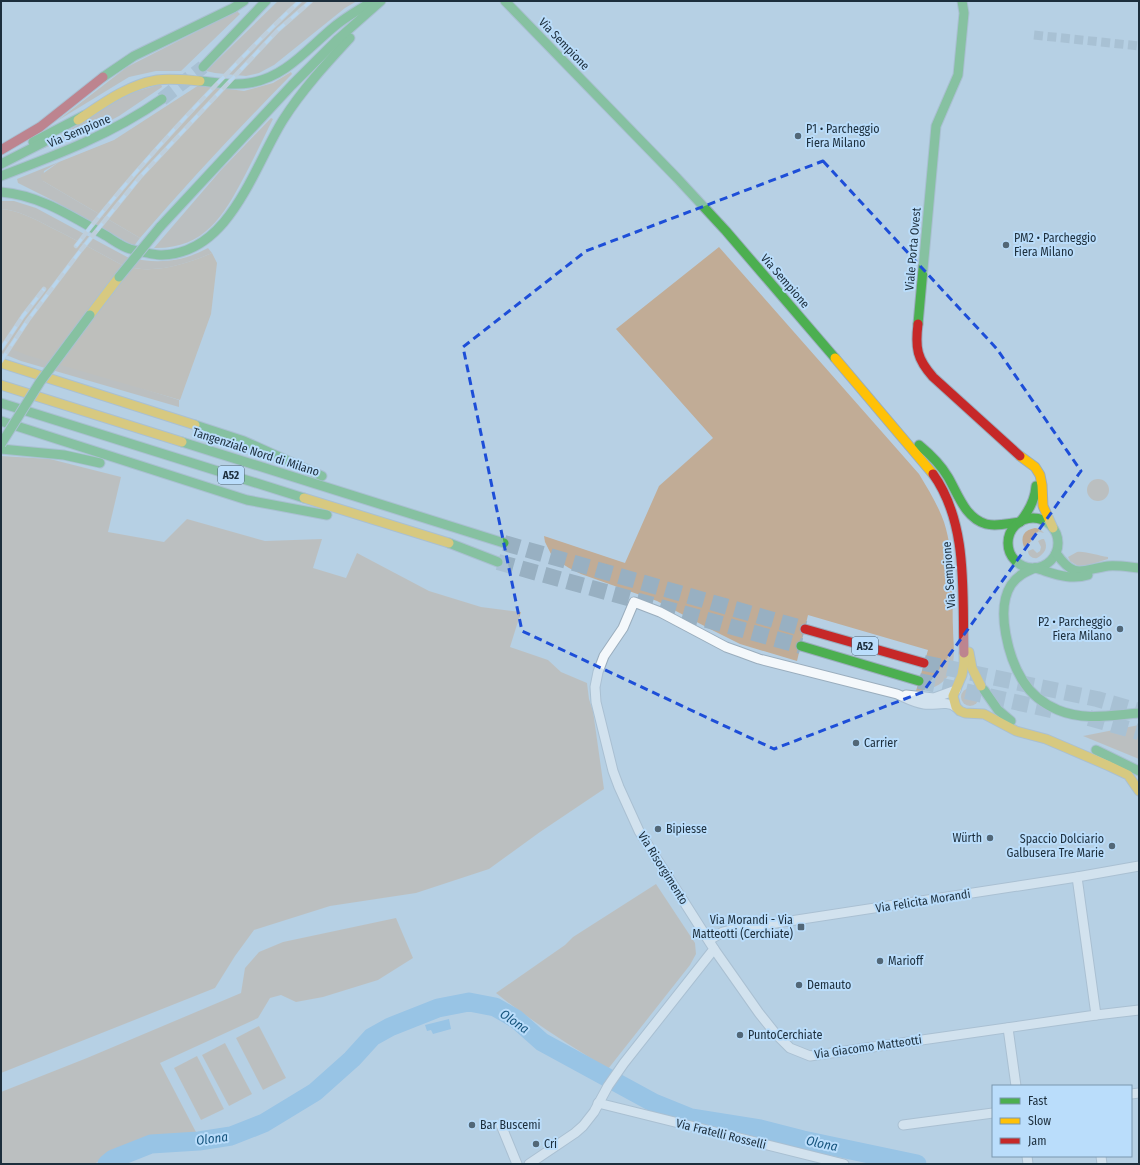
<svg xmlns="http://www.w3.org/2000/svg" width="1140" height="1165" font-family="'Fira Sans Condensed',sans-serif">
<rect width="100%" height="100%" fill="#b7d0e4"/>
<g fill="#c1ac96">
<path d="M 278,1 L 357,1 L 345,8 L 274,65 L 259,73 L 246,76 L 215,73 L 206,71 Z"/>
<path d="M 237,11 L 240,14 L 181,71 L 156,71 L 129,77 L 57,121 L 127,67 Z"/>
<path d="M 161,84 L 162,87 L 119,116 L 104,124 L 37,151 L 124,95 Z"/>
<path d="M 271,118 L 273,119 C 263,139 254,158 244,177 C 223,217 204,249 154,248 L 221,170 Z"/>
<path d="M 59,162 L 44,171 L 43,181 L 140,238 L 134,246 L 54,201 L 18,183 L 17,179 Z"/>
<path d="M 1,201 L 14,201 L 36,208 L 129,258 C 159,264 182,262 208,248 L 212,253 C 184,265 150,276 120,264 C 112,260 104,255 96,251 C 81,243 67,235 52,228 C 37,220 18,210 1,209 Z"/>
<path d="M 719,247 L 919,474 C 928,489 938,505 944,522 C 955,556 952,593 953,628 C 953,641 956,658 951,670 C 945,685 931,690 916,691 L 928,650 L 808,615 L 797,661 L 740,644 L 710,629 L 657,601 L 581,574 L 569,568 L 561,563 L 551,554 L 545,542 L 544,536 L 625,563 L 659,486 L 713,438 L 616,329 Z"/>
<path d="M 1,344 L 179,400 L 179,407 L 21,361 L 1,353 Z"/>
<path d="M 1,456 L 50,459 L 121,477 L 108,532 L 164,542 L 187,519 L 265,541 L 322,539 L 313,568 L 346,578 L 357,553 L 429,591 L 481,607 L 521,612 L 510,647 L 548,660 L 561,672 L 587,683 L 589,699 L 593,711 L 604,789 L 540,832 L 489,869 L 416,893 L 330,906 L 254,930 L 235,956 L 215,988 L 1,1073 Z"/>
<circle cx="1098" cy="490" r="11"/>
<path d="M 1035,528 L 1040,529 L 1044,533 L 1040,532 L 1035,533 L 1031,542 L 1024,547 C 1020,536 1024,530 1035,528 Z"/>
<path d="M 1042,539 L 1044,539 C 1049,548 1044,554 1037,558 C 1033,559 1028,556 1028,551 L 1033,549 L 1037,553 L 1040,551 L 1041,547 L 1038,541 Z"/>
<path d="M 1077,552 C 1086,551 1098,556 1108,557 L 1108,559 L 1089,565 L 1078,566 L 1070,561 L 1068,557 Z"/>
<circle cx="970" cy="697" r="9"/>
<path d="M 1139,725 L 1139,759 L 1083,736 Z"/>
<path d="M 656,884 L 695,943 L 696,954 L 690,965 L 608,1069 C 569,1045 531,1021 496,993 L 565,945 L 573,937 Z"/>
<path d="M 396,918 L 413,958 L 378,980 L 323,997 L 296,1002 L 281,995 L 270,998 L 258,1018 L 160,1063 L 197,1134 L 127,1145 L 94,1164 L 1,1164 L 1,1092 L 87,1058 L 241,993 L 245,968 L 259,952 L 283,942 Z"/>
<path d="M 259,1026 L 286,1078 L 263,1090 L 236,1038 Z"/>
<path d="M 225,1043 L 252,1094 L 229,1106 L 202,1055 Z"/>
<path d="M 197,1056 L 224,1109 L 201,1120 L 174,1068 Z"/>
</g>
<g fill="#c7ab8d">
<path d="M 291,72 L 292,74 C 240,127 189,181 140,238 L 43,181 L 41,178 L 41,175 L 59,162 L 114,140 L 199,85 L 244,91 L 273,83 Z"/>
<path d="M 1,209 C 18,210 37,220 52,228 C 67,235 81,243 96,251 C 104,255 112,260 120,264 C 149,276 184,265 212,253 L 217,263 L 211,314 L 180,400 L 26,355 L 1,345 Z"/>
</g>
<path fill="#73b5e7" d="M 449,1019 L 451,1029 L 433,1034 L 431,1030 L 427,1031 L 425,1025 Z"/>
<g fill="none" stroke-linecap="round" stroke-linejoin="round">
<path stroke="#73b5e7" stroke-width="19" d="M 107,1164 L 113,1159 L 151,1144 L 199,1141 L 231,1136 L 264,1123 L 315,1092 L 352,1059 L 372,1037 L 390,1027 L 438,1008 L 469,1002 L 495,1007 L 516,1019 L 542,1042 L 654,1103 L 691,1118 L 760,1129 L 803,1140 L 917,1164"/>
<path stroke="#98b0c2" stroke-width="9" stroke-dasharray="9 4.5" stroke-linecap="butt" d="M 1034,35 L 1139,46"/>
<path stroke="#98b0c2" stroke-width="14" stroke-dasharray="14 7" stroke-linecap="butt" d="M 162,99 L 203,67"/>
<g stroke="#98b0c2" stroke-width="16" stroke-dasharray="16 8" stroke-linecap="butt">
<path d="M 504,543 L 805,629"/>
<path d="M 498,562 L 801,646"/>
<path d="M 924,663 L 1097,699 L 1139,711"/>
<path d="M 919,681 L 1056,711"/>
<path d="M 1089,718 L 1139,732"/>
</g>
<defs>
<g id="street">
<path d="M 906,695 L 934,698 L 956,690"/>
<path d="M 709,940 L 723,932 L 731,930 L 1077,877 L 1139,866"/>
<path d="M 714,949 L 759,1013 L 775,1033 L 790,1048 L 810,1056 L 1096,1015 L 1077,877"/>
<path d="M 1096,1015 L 1139,1010"/>
<path d="M 1008,1028 L 1016,1086"/>
<path d="M 1131,1094 L 1139,1093"/>
<path d="M 598,1103 L 844,1164"/>
<path d="M 501,1125 L 517,1164"/>
<path d="M 903,1125 L 993,1113"/>
<path d="M 1027,1156 L 1028,1164"/>
<path d="M 1101,1156 L 1102,1164"/>
<path d="M 529,1164 L 575,1133 L 583,1126 L 594,1112 L 608,1086 L 624,1063 L 714,949 L 639,831 L 619,787 L 613,771 L 596,702 L 595,687 L 598,672 L 604,656 L 623,628 L 634,602 L 660,612 L 726,647 L 740,652 L 759,659 L 897,694 C 906,698 915,703 924,704 C 935,706 946,700 956,707"/>
</g>
<g id="fast">
<path d="M 505,1 L 677,178 L 726,231 L 835,358"/>
<path d="M 203,67 L 266,1"/>
<path d="M 103,77 L 134,56 L 233,8 L 244,1"/>
<path d="M 200,81 C 216,82 232,86 249,83 C 285,78 308,48 335,26 C 346,17 360,9 373,1"/>
<path d="M 33,142 L 85,115"/>
<path d="M 1,164 L 44,142"/>
<path d="M 1,176 C 57,155 112,134 162,99"/>
<path d="M 1,192 C 39,195 71,216 103,234 C 112,239 120,246 130,249 C 138,251 154,255 162,255 C 230,253 253,168 283,120 C 302,90 326,64 350,38"/>
<path d="M 160,227 L 292,85 L 338,39 L 381,1"/>
<path d="M 918,324 L 936,126 L 958,75 L 964,13 L 962,1"/>
<path d="M 1,403 L 304,498"/>
<path d="M 1,421 L 247,500 L 327,515"/>
<path d="M 195,425 L 244,441 L 322,476"/>
<path d="M 182,442 L 504,543"/>
<path d="M 919,445 C 930,454 941,465 948,477 C 958,494 965,518 986,524 C 997,527 1009,523 1020,522"/>
<path d="M 1,449 L 64,455 L 100,463"/>
<circle cx="1033" cy="543" r="25"/>
<path d="M 1020,522 C 1029,511 1035,500 1036,486"/>
<path d="M 449,543 L 498,562"/>
<path d="M 1056,553 C 1075,580 1081,570 1108,566 C 1117,565 1129,567 1139,568"/>
<path d="M 1035,568 C 1053,573 1069,581 1088,575"/>
<path d="M 1035,568 C 1025,572 1017,576 1011,585 C 995,610 1009,659 1023,681 C 1031,694 1044,704 1058,710 C 1084,721 1112,715 1139,713"/>
<path d="M 801,646 L 919,681"/>
<path d="M 984,690 L 998,710 L 1011,721"/>
<path d="M 1096,750 L 1139,771"/>
</g>
<g id="slow">
<path d="M 78,120 C 102,104 127,85 157,80 C 171,78 186,80 200,81"/>
<path d="M 90,315 L 119,277"/>
<path d="M 835,358 L 933,474"/>
<path d="M 1,363 L 195,425"/>
<path d="M 1,385 L 182,442"/>
<path d="M 1020,456 L 1035,467 L 1040,475 L 1042,485 L 1043,506 L 1053,528"/>
<path d="M 304,498 L 449,543"/>
<path d="M 969,652 L 972,668 L 981,686"/>
<path d="M 964,653 L 964,663 L 962,675 L 953,696 L 956,707 L 960,711 L 965,713 L 984,714 L 1016,731 L 1046,739 L 1109,766 L 1128,775 L 1139,791"/>
</g>
<g id="jam">
<path d="M 1,150 L 40,127 L 103,77"/>
<path d="M 918,324 C 915,348 917,359 933,377 L 1020,456"/>
<path d="M 933,474 C 969,524 962,595 964,653"/>
<path d="M 805,629 L 924,663"/>
</g>
</defs>
<use href="#street" stroke="#9aadbd" stroke-width="11"/>
<use href="#fast" stroke="#9aadbd" stroke-width="11"/>
<use href="#slow" stroke="#9aadbd" stroke-width="11"/>
<use href="#jam" stroke="#9aadbd" stroke-width="11"/>
<use href="#street" stroke="#f4f8fb" stroke-width="9"/>
<use href="#fast" stroke="#4caf50" stroke-width="9"/>
<use href="#slow" stroke="#ffc107" stroke-width="9"/>
<use href="#jam" stroke="#c62828" stroke-width="9"/>
<defs>
<g id="rail">
<path d="M 76,246 C 119,189 167,136 216,85 C 244,56 271,27 300,1"/>
<path d="M 1,349 L 23,316 L 44,289"/>
<path d="M 1,361 L 28,320 L 81,250 L 140,177 L 278,30 L 311,1"/>
</g>
</defs>
<use href="#rail" stroke="#c5cdd3" stroke-width="4.5"/>
<use href="#rail" stroke="#baddfb" stroke-width="3" stroke-dasharray="9" stroke-linecap="butt"/>
<defs>
<g id="fast-bridge">
<path d="M 119,277 L 160,227"/>
<path d="M 1,444 L 40,382 L 90,315"/>
</g>
</defs>
<use href="#fast-bridge" stroke="#9aadbd" stroke-width="11" stroke-linecap="butt"/>
<use href="#fast-bridge" stroke="#4caf50" stroke-width="9"/>
</g>
<path d="M0 0H1140V1165H0ZM 823,161 L 997,349 L 1081,471 L 923,692 L 774,749 L 522,631 L 463,347 L 586,251 Z" fill="#b7d0e4" fill-opacity=".55" fill-rule="evenodd"/>
<path fill="none" stroke="#1d4ed8" stroke-width="3" stroke-dasharray="8 5" stroke-linejoin="round" d="M 823,161 L 997,349 L 1081,471 L 923,692 L 774,749 L 522,631 L 463,347 L 586,251 Z"/>
<g fill="#526777" stroke="#baddfb" stroke-width="1.5">
<circle cx="798" cy="136" r="4"/>
<circle cx="1006" cy="245" r="4"/>
<circle cx="1120" cy="629" r="4"/>
<circle cx="856" cy="743" r="4"/>
<circle cx="658" cy="829" r="4"/>
<circle cx="990" cy="838" r="4"/>
<circle cx="1112" cy="846" r="4"/>
<rect x="797" y="923" width="8" height="8" rx="2"/>
<circle cx="880" cy="961" r="4"/>
<circle cx="799" cy="985" r="4"/>
<circle cx="740" cy="1035" r="4"/>
<circle cx="472" cy="1125" r="4"/>
<circle cx="536" cy="1144" r="4"/>
</g>
<g text-anchor="middle" stroke-width="4" stroke-linejoin="round" paint-order="stroke">
<g fill="#baddfb" stroke="#4b6275" stroke-width="1">
<rect x="218" y="466" width="26" height="18" rx="3"/>
<rect x="852" y="637" width="26" height="18" rx="3"/>
</g>
<g font-size="11" font-weight="bold" fill="#1c2e3c">
<text x="231" y="479">A52</text>
<text x="865" y="650">A52</text>
</g>
<g font-size="12" fill="#1c2e3c" stroke="#baddfb">
<text transform="translate(564 44) rotate(46)" y="4">Via Sempione</text>
<text transform="translate(79 131) rotate(-23)" y="4">Via Sempione</text>
<text transform="translate(913 249) rotate(-85)" y="4">Viale Porta Ovest</text>
<text transform="translate(785 281) rotate(49)" y="4">Via Sempione</text>
<text transform="translate(256 452) rotate(18)" y="4">Tangenziale Nord di Milano</text>
<text transform="translate(949 575) rotate(-94)" y="4">Via Sempione</text>
<text transform="translate(663 868) rotate(58)" y="4">Via Risorgimento</text>
<text transform="translate(923 901) rotate(-9)" y="4">Via Felicita Morandi</text>
<text transform="translate(868 1047) rotate(-8)" y="4">Via Giacomo Matteotti</text>
<text transform="translate(721 1134) rotate(14)" y="4">Via Fratelli Rosselli</text>
</g>
<g font-size="12" fill="#1c2e3c" stroke="#baddfb" text-anchor="start">
<text x="806" y="133">P1 • Parcheggio<tspan x="806" dy="14">Fiera Milano</tspan></text>
<text x="1014" y="242">PM2 • Parcheggio<tspan x="1014" dy="14">Fiera Milano</tspan></text>
<text x="1112" y="626" text-anchor="end">P2 • Parcheggio<tspan x="1112" dy="14">Fiera Milano</tspan></text>
<text x="864" y="747">Carrier</text>
<text x="666" y="833">Bipiesse</text>
<text x="982" y="842" text-anchor="end">Würth</text>
<text x="1104" y="843" text-anchor="end">Spaccio Dolciario<tspan x="1104" dy="14">Galbusera Tre Marie</tspan></text>
<text x="793" y="924" text-anchor="end">Via Morandi - Via<tspan x="793" dy="14">Matteotti (Cerchiate)</tspan></text>
<text x="888" y="965">Marioff</text>
<text x="807" y="989">Demauto</text>
<text x="748" y="1039">PuntoCerchiate</text>
<text x="480" y="1129">Bar Buscemi</text>
<text x="544" y="1148">Cri</text>
</g>
<g font-size="13" font-style="italic" fill="#16547d" stroke="#baddfb">
<text transform="translate(515 1021) rotate(35)" y="5">Olona</text>
<text transform="translate(212 1138) rotate(-7)" y="5">Olona</text>
<text transform="translate(822 1143) rotate(12)" y="5">Olona</text>
</g>
</g>
<rect width="1140" height="1165" fill="none" stroke="#1c2e3c" stroke-width="4"/>
<rect x="992" y="1085" width="140" height="72" fill="#baddfb" stroke="#7b97af"/>
<rect x="1000" y="1098" width="20" height="6" fill="#4caf50" stroke="#7b97af"/>
<text x="1028" y="1105" font-size="12" fill="#1c2e3c">Fast</text>
<rect x="1000" y="1118" width="20" height="6" fill="#ffc107" stroke="#7b97af"/>
<text x="1028" y="1125" font-size="12" fill="#1c2e3c">Slow</text>
<rect x="1000" y="1138" width="20" height="6" fill="#c62828" stroke="#7b97af"/>
<text x="1028" y="1145" font-size="12" fill="#1c2e3c">Jam</text>
</svg>
